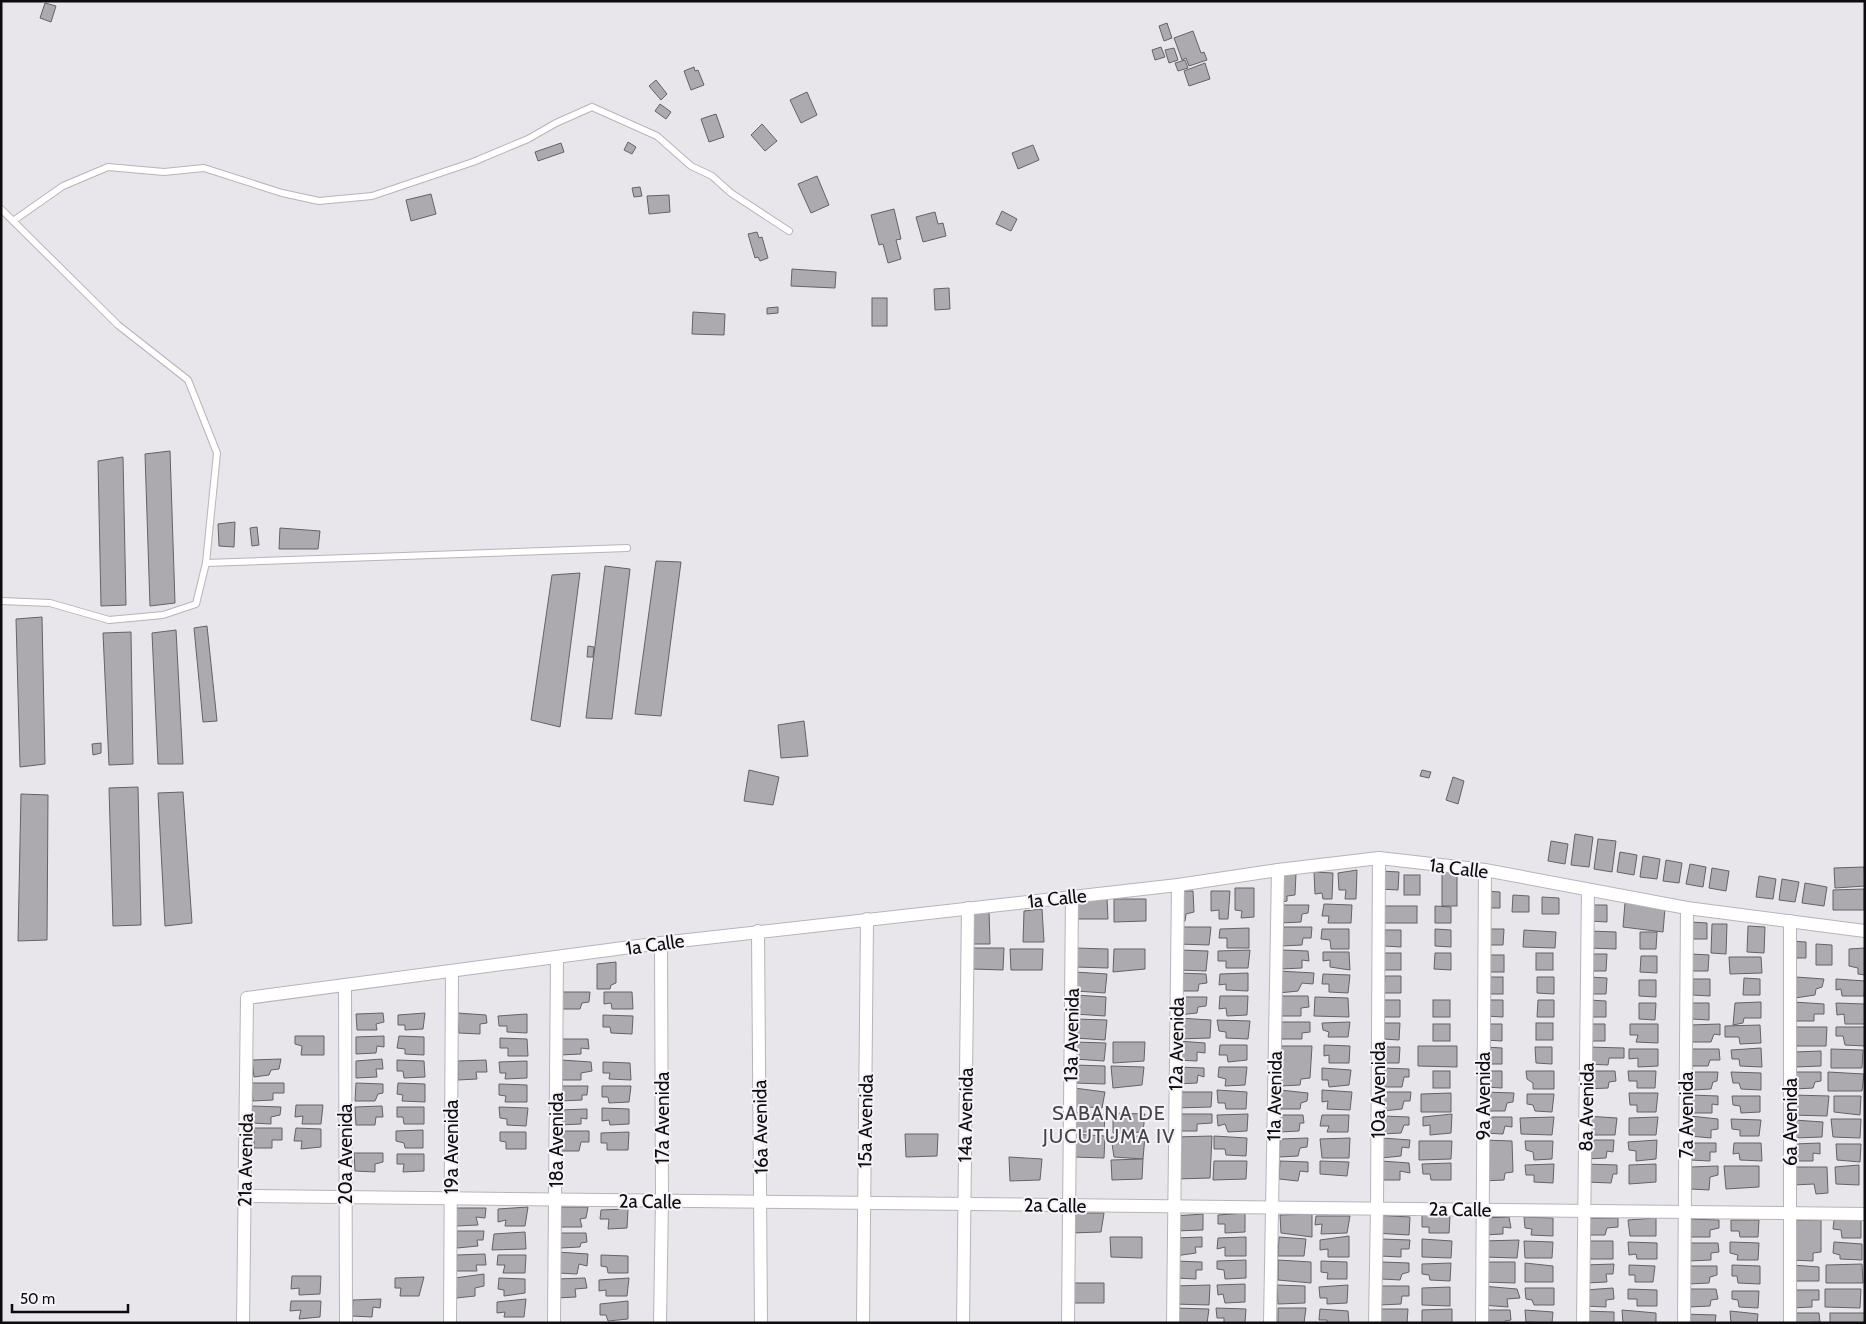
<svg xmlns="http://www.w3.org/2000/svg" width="1866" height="1324" font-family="Cabin,sans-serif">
<rect width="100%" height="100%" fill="#e8e5eb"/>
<g fill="#adaaaf" stroke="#656267">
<path d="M 45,3 L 56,6 L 51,22 L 40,18 Z"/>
<path d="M 1167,23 L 1172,38 L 1164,41 L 1159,26 Z"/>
<path d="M 1193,31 L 1201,53 L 1204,52 L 1207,60 L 1189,66 L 1186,58 L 1182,60 L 1174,38 Z"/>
<path d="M 1161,47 L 1165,57 L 1155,60 L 1152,50 Z"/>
<path d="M 1174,48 L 1178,60 L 1169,63 L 1165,50 Z"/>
<path d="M 1185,60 L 1188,68 L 1178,71 L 1175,63 Z"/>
<path d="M 1205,63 L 1210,79 L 1189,86 L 1184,71 Z"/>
<path d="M 694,67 L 695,71 L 698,70 L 704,85 L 691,90 L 684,71 Z"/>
<path d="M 656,80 L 667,94 L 661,100 L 649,86 Z"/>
<path d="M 807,92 L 817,115 L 801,123 L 790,100 Z"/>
<path d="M 660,104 L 671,112 L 666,119 L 655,111 Z"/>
<path d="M 716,114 L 724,137 L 709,142 L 701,119 Z"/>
<path d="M 762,124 L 777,141 L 765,151 L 751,135 Z"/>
<path d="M 628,142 L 636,147 L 632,154 L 624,150 Z"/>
<path d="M 561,143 L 564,152 L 538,161 L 535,152 Z"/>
<path d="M 1033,145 L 1039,160 L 1018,169 L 1012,153 Z"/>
<path d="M 817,176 L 829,205 L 811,213 L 798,184 Z"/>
<path d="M 640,187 L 642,196 L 634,197 L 632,188 Z"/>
<path d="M 431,194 L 436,214 L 411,221 L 406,200 Z"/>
<path d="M 669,195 L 670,212 L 649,214 L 647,196 Z"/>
<path d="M 894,209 L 901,239 L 896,240 L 901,259 L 888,263 L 883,244 L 879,245 L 871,215 Z"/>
<path d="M 1002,211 L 1017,219 L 1011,231 L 996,224 Z"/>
<path d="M 935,212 L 938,224 L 943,223 L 946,236 L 923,242 L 916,217 Z"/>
<path d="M 757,232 L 759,238 L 762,237 L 768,258 L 760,261 L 758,257 L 755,258 L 748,234 Z"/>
<path d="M 792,269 L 836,272 L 835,288 L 791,286 Z"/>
<path d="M 949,288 L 950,309 L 935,310 L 934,289 Z"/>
<rect x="872" y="298" width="15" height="28"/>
<path d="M 778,307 L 778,313 L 767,314 L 767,308 Z"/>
<path d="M 693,312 L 725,314 L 724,335 L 692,334 Z"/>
<path d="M 170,451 L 175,603 L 150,606 L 145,454 Z"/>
<path d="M 123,457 L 126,605 L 101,606 L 98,461 Z"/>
<path d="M 235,522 L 234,547 L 219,546 L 218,524 Z"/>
<path d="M 257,527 L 259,545 L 252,546 L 250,528 Z"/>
<path d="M 280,528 L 320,531 L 318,549 L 279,549 Z"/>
<path d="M 656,561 L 681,562 L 661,716 L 635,714 Z"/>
<path d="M 605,566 L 630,569 L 612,719 L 586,718 Z"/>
<path d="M 580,573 L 560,727 L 531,720 L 552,575 Z"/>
<path d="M 42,617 L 45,764 L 20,767 L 16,619 Z"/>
<path d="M 207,626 L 217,721 L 203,722 L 194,628 Z"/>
<path d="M 176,630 L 183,764 L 158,764 L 152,633 Z"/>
<path d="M 131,632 L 133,764 L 109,765 L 103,633 Z"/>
<path d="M 588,646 L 594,647 L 593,657 L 587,657 Z"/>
<path d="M 804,721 L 808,756 L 781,758 L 778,725 Z"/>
<path d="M 101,743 L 101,753 L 93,755 L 92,744 Z"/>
<path d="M 749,770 L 779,777 L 773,805 L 744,801 Z"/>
<path d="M 1422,770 L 1431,772 L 1429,778 L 1420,776 Z"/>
<path d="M 1453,777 L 1464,781 L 1458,804 L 1446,800 Z"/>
<path d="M 138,787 L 141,925 L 113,926 L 109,788 Z"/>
<path d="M 183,792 L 192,923 L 165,926 L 158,793 Z"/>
<path d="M 21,794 L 48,795 L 47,940 L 18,941 Z"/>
<path d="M 1575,834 L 1593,837 L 1589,867 L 1571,865 Z"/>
<path d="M 1598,839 L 1616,841 L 1612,872 L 1594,869 Z"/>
<path d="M 1551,841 L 1568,844 L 1565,864 L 1548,861 Z"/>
<path d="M 1620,852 L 1637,855 L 1634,875 L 1617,872 Z"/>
<path d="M 1643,856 L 1660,859 L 1657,879 L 1640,877 Z"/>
<path d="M 1666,860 L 1682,863 L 1679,883 L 1663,881 Z"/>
<path d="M 1690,864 L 1706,867 L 1703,887 L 1686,884 Z"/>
<path d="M 1864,867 L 1865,886 L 1835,888 L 1834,868 Z"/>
<path d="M 1712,868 L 1729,871 L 1726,891 L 1709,888 Z"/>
<path d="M 1357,870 L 1356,899 L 1345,899 L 1346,890 L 1339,890 L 1338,873 Z"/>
<path d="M 1381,871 L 1399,872 L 1398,890 L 1380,889 Z"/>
<path d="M 1314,872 L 1333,873 L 1332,899 L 1323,899 L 1322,893 L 1315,894 Z"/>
<rect x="1442" y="872" width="15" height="34"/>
<path d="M 1296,873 L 1295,895 L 1287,896 L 1287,901 L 1277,903 L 1276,875 Z"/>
<rect x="1404" y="875" width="16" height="20"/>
<path d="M 1759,876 L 1776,879 L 1773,899 L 1756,897 Z"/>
<path d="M 1782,879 L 1799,882 L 1795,902 L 1779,900 Z"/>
<path d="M 1805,883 L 1827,887 L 1824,906 L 1802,903 Z"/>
<path d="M 1235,888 L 1254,888 L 1254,917 L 1241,918 L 1242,911 L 1235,910 Z"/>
<path d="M 1864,889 L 1864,910 L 1833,910 L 1833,890 Z"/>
<path d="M 1176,891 L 1193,891 L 1194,912 L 1186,914 L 1185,921 L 1176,921 Z"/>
<path d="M 1211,891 L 1230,891 L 1228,919 L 1219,919 L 1219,910 L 1211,911 Z"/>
<path d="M 1483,891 L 1500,892 L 1500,908 L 1483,908 Z"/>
<path d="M 1513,895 L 1529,896 L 1529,912 L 1512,912 Z"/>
<path d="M 1075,896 L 1107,899 L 1108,919 L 1074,919 Z"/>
<path d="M 1542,897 L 1559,898 L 1559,914 L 1542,914 Z"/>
<path d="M 1114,899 L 1146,899 L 1146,921 L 1114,922 Z"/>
<path d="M 1625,903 L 1665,908 L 1663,932 L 1623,927 Z"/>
<path d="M 1324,904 L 1352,905 L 1351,923 L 1328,923 L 1329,916 L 1322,916 Z"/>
<path d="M 1281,905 L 1309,905 L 1308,913 L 1302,914 L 1301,922 L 1281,923 Z"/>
<path d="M 1591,905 L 1607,905 L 1607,922 L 1590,921 Z"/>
<rect x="1384" y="906" width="33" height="17"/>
<path d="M 1435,906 L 1451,907 L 1451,923 L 1435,923 Z"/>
<path d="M 989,909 L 990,944 L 968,944 L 968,911 Z"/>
<path d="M 1042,909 L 1044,942 L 1023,942 L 1024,911 Z"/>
<path d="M 1691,922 L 1707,923 L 1707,939 L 1691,939 Z"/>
<path d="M 1712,924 L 1727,924 L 1726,954 L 1711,953 Z"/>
<path d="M 1748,926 L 1765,927 L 1764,953 L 1747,952 Z"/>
<path d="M 1178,927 L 1211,927 L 1209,945 L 1178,944 Z"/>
<path d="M 1281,927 L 1312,927 L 1311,938 L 1303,938 L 1302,945 L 1281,946 Z"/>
<path d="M 1249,928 L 1249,948 L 1227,948 L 1227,938 L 1219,938 L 1220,929 Z"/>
<path d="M 1322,929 L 1349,929 L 1349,949 L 1331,949 L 1330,940 L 1321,939 Z"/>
<path d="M 1435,929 L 1451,930 L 1451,947 L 1435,946 Z"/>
<path d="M 1487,929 L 1504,929 L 1503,945 L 1487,945 Z"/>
<path d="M 1385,930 L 1401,930 L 1401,947 L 1384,946 Z"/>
<path d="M 1524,930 L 1556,932 L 1555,948 L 1523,947 Z"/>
<path d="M 1590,931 L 1616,932 L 1616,949 L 1589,948 Z"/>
<path d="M 1640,932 L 1657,932 L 1656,949 L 1640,949 Z"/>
<path d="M 1790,941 L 1806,942 L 1806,958 L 1790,958 Z"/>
<path d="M 1816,944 L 1832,945 L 1832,965 L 1816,965 Z"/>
<path d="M 971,948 L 1004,948 L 1003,970 L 972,969 Z"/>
<path d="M 1075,948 L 1108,949 L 1108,968 L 1076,967 Z"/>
<path d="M 1865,948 L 1865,975 L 1858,974 L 1858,968 L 1849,966 L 1849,949 Z"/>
<path d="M 1010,949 L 1043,949 L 1042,970 L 1011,970 Z"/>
<path d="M 1114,949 L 1145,949 L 1145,969 L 1113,972 Z"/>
<path d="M 1179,950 L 1208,951 L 1206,971 L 1178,970 Z"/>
<path d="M 1250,950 L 1248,968 L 1226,968 L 1226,961 L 1218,961 L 1218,951 Z"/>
<path d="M 1282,950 L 1308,951 L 1309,961 L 1302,960 L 1302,968 L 1281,969 Z"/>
<path d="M 1323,952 L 1349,952 L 1350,970 L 1330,967 L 1330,960 L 1323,961 Z"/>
<rect x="1384" y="953" width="17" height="17"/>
<path d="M 1435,953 L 1451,953 L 1451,970 L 1434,969 Z"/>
<rect x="1536" y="953" width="17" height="17"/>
<path d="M 1590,954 L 1607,954 L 1606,971 L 1590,971 Z"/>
<path d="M 1692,954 L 1709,955 L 1708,971 L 1692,971 Z"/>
<rect x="1487" y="955" width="17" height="17"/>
<path d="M 1641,956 L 1657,956 L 1657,973 L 1640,972 Z"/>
<path d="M 1729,957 L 1761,957 L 1762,973 L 1730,974 Z"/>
<path d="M 616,962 L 616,983 L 611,985 L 610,989 L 597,989 L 597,964 Z"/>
<path d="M 1278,971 L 1314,973 L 1313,984 L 1302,983 L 1298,991 L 1279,993 Z"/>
<path d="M 1074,972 L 1107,974 L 1105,993 L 1076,991 Z"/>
<path d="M 1178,973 L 1206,974 L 1207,983 L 1199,984 L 1198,991 L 1177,991 Z"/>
<path d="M 1248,973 L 1248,991 L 1226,990 L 1226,984 L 1219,985 L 1220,974 Z"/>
<path d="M 1323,974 L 1350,975 L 1348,993 L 1329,992 L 1329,984 L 1322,984 Z"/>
<path d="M 1385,976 L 1401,976 L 1401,993 L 1384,993 Z"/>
<rect x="1487" y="977" width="16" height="17"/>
<path d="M 1537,977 L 1554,977 L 1554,994 L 1537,993 Z"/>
<path d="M 1590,977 L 1607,978 L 1606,994 L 1590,994 Z"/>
<path d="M 1796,977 L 1824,979 L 1822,987 L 1816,989 L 1815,995 L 1795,998 Z"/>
<path d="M 1744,978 L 1760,979 L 1760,995 L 1743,995 Z"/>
<path d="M 1693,979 L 1710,979 L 1710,996 L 1693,995 Z"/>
<path d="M 1836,979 L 1865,981 L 1864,996 L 1842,996 L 1841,989 L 1836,990 Z"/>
<path d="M 1639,980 L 1656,980 L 1656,997 L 1639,996 Z"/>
<path d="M 559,992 L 590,992 L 589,1002 L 582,1003 L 580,1009 L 559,1009 Z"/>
<path d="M 604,992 L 632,992 L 633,1009 L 612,1009 L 611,1003 L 604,1004 Z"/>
<path d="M 1075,995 L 1106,997 L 1105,1016 L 1075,1014 Z"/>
<path d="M 1220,996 L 1248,996 L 1247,1015 L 1227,1016 L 1226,1008 L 1219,1009 Z"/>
<path d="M 1280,996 L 1308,996 L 1309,1007 L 1301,1008 L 1301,1016 L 1281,1016 Z"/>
<path d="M 1178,997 L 1207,997 L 1206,1006 L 1198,1007 L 1197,1013 L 1178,1015 Z"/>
<path d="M 1315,997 L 1348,998 L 1349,1017 L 1314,1016 Z"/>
<path d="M 1384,1000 L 1400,1000 L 1400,1017 L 1383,1017 Z"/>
<rect x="1433" y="1000" width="17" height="17"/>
<path d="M 1487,1000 L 1503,1000 L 1503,1017 L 1486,1016 Z"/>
<path d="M 1538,1000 L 1554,1000 L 1554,1017 L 1537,1017 Z"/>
<path d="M 1589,1000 L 1606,1001 L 1606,1017 L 1589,1017 Z"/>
<path d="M 1761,1002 L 1761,1018 L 1744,1018 L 1743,1023 L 1733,1025 L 1735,1003 Z"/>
<path d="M 1793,1002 L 1824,1004 L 1824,1014 L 1814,1014 L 1814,1021 L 1794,1021 Z"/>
<path d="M 1639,1003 L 1656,1003 L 1655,1020 L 1639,1019 Z"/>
<path d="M 1692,1003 L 1709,1003 L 1709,1020 L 1692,1019 Z"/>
<path d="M 1836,1003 L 1865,1004 L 1865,1024 L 1845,1024 L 1844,1014 L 1837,1015 Z"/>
<path d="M 383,1013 L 384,1022 L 376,1024 L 377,1030 L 357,1030 L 356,1014 Z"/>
<path d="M 425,1013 L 423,1029 L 405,1030 L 405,1025 L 398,1025 L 398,1015 Z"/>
<path d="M 457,1013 L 486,1015 L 487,1023 L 480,1024 L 480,1034 L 459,1033 Z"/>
<path d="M 527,1014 L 527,1033 L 507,1032 L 507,1026 L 499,1026 L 498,1016 Z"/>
<path d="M 603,1015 L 633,1016 L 632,1034 L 611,1033 L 610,1027 L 603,1027 Z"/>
<path d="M 1178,1018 L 1211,1020 L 1210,1038 L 1177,1039 Z"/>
<path d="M 1075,1019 L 1107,1020 L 1105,1040 L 1075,1038 Z"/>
<path d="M 1217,1020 L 1250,1021 L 1248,1039 L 1226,1038 L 1226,1032 L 1219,1031 Z"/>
<path d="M 1281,1022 L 1310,1022 L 1310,1032 L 1302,1033 L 1302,1039 L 1280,1039 Z"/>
<path d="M 1350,1022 L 1348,1037 L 1328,1037 L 1329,1032 L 1323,1030 L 1322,1023 Z"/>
<path d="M 1383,1023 L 1400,1023 L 1399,1040 L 1383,1039 Z"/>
<rect x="1536" y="1023" width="17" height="17"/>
<rect x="1433" y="1024" width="17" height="17"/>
<path d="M 1485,1024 L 1502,1024 L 1502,1041 L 1485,1040 Z"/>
<path d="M 1589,1024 L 1605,1024 L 1605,1041 L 1588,1041 Z"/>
<path d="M 1630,1024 L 1658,1024 L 1658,1043 L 1636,1042 L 1638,1035 L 1630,1035 Z"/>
<path d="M 1720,1024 L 1720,1035 L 1714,1034 L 1711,1042 L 1690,1042 L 1690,1025 Z"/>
<path d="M 1760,1025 L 1761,1043 L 1740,1044 L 1739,1037 L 1725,1037 L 1725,1026 Z"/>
<path d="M 1795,1027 L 1827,1027 L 1826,1046 L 1796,1046 Z"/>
<path d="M 1836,1027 L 1865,1027 L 1865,1046 L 1845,1045 L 1843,1036 L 1836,1036 Z"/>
<path d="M 295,1036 L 324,1036 L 324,1055 L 301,1055 L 302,1046 L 295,1044 Z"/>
<path d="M 384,1036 L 384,1047 L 377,1046 L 376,1053 L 356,1054 L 356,1037 Z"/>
<path d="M 399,1036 L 424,1037 L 424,1055 L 405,1054 L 405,1049 L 397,1048 Z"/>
<path d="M 500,1038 L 527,1039 L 528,1056 L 508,1056 L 508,1048 L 500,1048 Z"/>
<path d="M 560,1039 L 588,1039 L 589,1049 L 581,1048 L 581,1054 L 560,1055 Z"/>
<path d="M 1178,1041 L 1205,1043 L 1205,1053 L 1197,1052 L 1197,1061 L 1177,1060 Z"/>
<path d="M 1074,1042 L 1106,1043 L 1104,1061 L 1074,1059 Z"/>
<path d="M 1113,1042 L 1145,1042 L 1144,1061 L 1113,1063 Z"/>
<path d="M 1220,1045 L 1247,1045 L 1247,1060 L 1228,1062 L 1227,1055 L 1219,1055 Z"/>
<path d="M 1324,1045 L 1350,1046 L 1349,1063 L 1329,1063 L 1329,1055 L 1324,1056 Z"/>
<path d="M 1281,1046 L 1312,1046 L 1310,1078 L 1301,1079 L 1300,1085 L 1280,1086 Z"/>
<path d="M 1418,1046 L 1457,1046 L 1457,1067 L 1418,1066 Z"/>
<path d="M 1383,1047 L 1400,1047 L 1399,1063 L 1382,1063 Z"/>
<path d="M 1486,1047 L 1502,1048 L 1502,1064 L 1485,1064 Z"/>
<path d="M 1535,1047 L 1552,1047 L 1552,1064 L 1536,1063 Z"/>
<path d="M 1587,1047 L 1624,1048 L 1624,1058 L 1609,1058 L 1608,1065 L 1587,1064 Z"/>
<path d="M 1761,1048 L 1762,1067 L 1740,1066 L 1739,1059 L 1732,1059 L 1731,1050 Z"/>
<path d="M 1629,1049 L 1658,1049 L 1658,1066 L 1638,1067 L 1638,1058 L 1629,1059 Z"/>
<path d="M 1690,1049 L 1719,1049 L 1720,1060 L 1710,1060 L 1708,1066 L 1691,1066 Z"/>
<path d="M 1831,1049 L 1863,1050 L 1862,1068 L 1831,1068 Z"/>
<path d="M 1821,1051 L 1821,1066 L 1795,1067 L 1795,1052 Z"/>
<path d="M 281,1059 L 279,1069 L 271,1070 L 269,1075 L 254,1077 L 252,1060 Z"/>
<path d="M 382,1059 L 383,1069 L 376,1069 L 377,1077 L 356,1078 L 356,1061 Z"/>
<path d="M 397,1060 L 424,1061 L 425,1077 L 404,1078 L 403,1071 L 397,1071 Z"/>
<path d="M 486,1060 L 487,1072 L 476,1072 L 477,1079 L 458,1080 L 458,1061 Z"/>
<path d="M 561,1060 L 591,1062 L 592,1071 L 581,1073 L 581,1080 L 561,1080 Z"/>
<path d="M 527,1061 L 527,1078 L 505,1079 L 506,1073 L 500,1073 L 499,1062 Z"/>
<path d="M 603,1062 L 630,1063 L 631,1080 L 609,1079 L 610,1073 L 603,1073 Z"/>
<path d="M 1074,1065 L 1105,1066 L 1105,1084 L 1075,1083 Z"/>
<path d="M 1111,1066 L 1144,1067 L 1142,1085 L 1113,1088 Z"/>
<path d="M 1177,1067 L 1204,1068 L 1204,1077 L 1198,1075 L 1197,1083 L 1177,1084 Z"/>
<path d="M 1219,1067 L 1247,1067 L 1245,1085 L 1225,1086 L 1226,1079 L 1218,1077 Z"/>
<path d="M 1322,1068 L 1351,1070 L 1349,1085 L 1329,1087 L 1328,1080 L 1322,1080 Z"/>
<path d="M 1383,1068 L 1409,1069 L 1409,1077 L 1404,1077 L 1402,1087 L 1382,1087 Z"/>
<rect x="1433" y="1071" width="17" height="17"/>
<path d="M 1485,1071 L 1502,1071 L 1502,1088 L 1485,1087 Z"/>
<path d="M 1526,1071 L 1554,1071 L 1554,1089 L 1533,1089 L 1533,1083 L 1527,1079 Z"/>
<path d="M 1587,1071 L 1615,1071 L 1616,1081 L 1609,1082 L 1608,1088 L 1586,1089 Z"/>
<path d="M 1628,1071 L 1656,1071 L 1655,1088 L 1637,1088 L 1637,1081 L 1629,1081 Z"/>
<path d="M 1690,1072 L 1718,1072 L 1717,1081 L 1713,1082 L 1711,1089 L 1692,1090 Z"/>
<path d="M 1731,1072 L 1761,1073 L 1761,1090 L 1741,1089 L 1739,1083 L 1733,1083 Z"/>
<path d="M 1794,1072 L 1821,1072 L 1821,1081 L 1815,1082 L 1813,1088 L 1795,1089 Z"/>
<path d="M 1828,1072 L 1864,1074 L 1862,1091 L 1828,1091 Z"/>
<path d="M 251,1083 L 284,1083 L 284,1093 L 273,1093 L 273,1100 L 253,1101 Z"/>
<path d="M 356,1083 L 383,1084 L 383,1093 L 378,1094 L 375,1101 L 355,1101 Z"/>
<path d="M 398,1083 L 425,1084 L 425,1102 L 402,1101 L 403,1095 L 397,1094 Z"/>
<path d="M 499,1084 L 527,1085 L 527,1102 L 505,1102 L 506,1096 L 499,1095 Z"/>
<path d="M 560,1086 L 588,1086 L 587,1095 L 582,1095 L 582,1100 L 560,1101 Z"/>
<path d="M 602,1086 L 631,1086 L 629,1102 L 609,1103 L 608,1097 L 602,1097 Z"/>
<path d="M 1074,1088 L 1105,1092 L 1102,1108 L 1074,1106 Z"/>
<path d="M 1217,1090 L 1247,1092 L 1246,1109 L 1226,1109 L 1225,1103 L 1218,1103 Z"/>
<path d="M 1280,1090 L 1308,1093 L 1307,1101 L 1301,1103 L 1300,1109 L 1281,1109 Z"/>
<path d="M 1322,1090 L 1352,1092 L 1350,1110 L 1327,1109 L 1328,1101 L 1322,1102 Z"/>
<path d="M 1175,1092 L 1212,1092 L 1211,1107 L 1175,1108 Z"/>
<path d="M 1383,1092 L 1411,1092 L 1410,1101 L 1404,1101 L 1402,1109 L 1383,1111 Z"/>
<path d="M 1484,1092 L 1514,1093 L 1513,1102 L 1507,1103 L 1505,1111 L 1483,1111 Z"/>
<path d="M 1451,1093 L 1451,1112 L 1421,1112 L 1421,1094 Z"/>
<path d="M 1629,1093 L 1658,1093 L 1656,1112 L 1637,1112 L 1637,1105 L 1630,1105 Z"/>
<path d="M 1527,1094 L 1554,1094 L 1552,1112 L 1535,1111 L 1533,1105 L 1527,1104 Z"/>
<path d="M 1690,1095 L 1718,1096 L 1718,1105 L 1712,1104 L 1712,1113 L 1691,1113 Z"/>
<path d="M 1793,1095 L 1829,1096 L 1827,1116 L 1793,1115 Z"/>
<path d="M 1732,1096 L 1760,1096 L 1760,1112 L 1741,1113 L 1740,1106 L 1733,1105 Z"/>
<path d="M 1834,1096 L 1861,1096 L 1860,1115 L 1834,1112 Z"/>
<path d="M 296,1105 L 323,1105 L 321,1124 L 302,1124 L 303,1116 L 295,1117 Z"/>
<path d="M 252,1106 L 281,1107 L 280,1115 L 271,1117 L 271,1124 L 252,1123 Z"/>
<path d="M 382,1106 L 383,1117 L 376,1117 L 375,1125 L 356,1125 L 355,1107 Z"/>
<path d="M 397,1107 L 424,1107 L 424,1124 L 404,1124 L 403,1117 L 397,1117 Z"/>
<path d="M 499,1107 L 528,1108 L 526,1126 L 507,1125 L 507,1119 L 500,1118 Z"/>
<path d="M 602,1108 L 629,1109 L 629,1124 L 610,1125 L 609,1120 L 602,1121 Z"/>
<path d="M 587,1109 L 587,1119 L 581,1118 L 581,1124 L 560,1125 L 560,1110 Z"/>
<path d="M 1073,1112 L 1105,1115 L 1104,1132 L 1074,1132 Z"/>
<path d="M 1113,1113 L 1145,1114 L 1143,1132 L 1113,1133 Z"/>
<path d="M 1176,1114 L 1212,1114 L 1212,1123 L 1197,1124 L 1197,1131 L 1176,1131 Z"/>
<path d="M 1248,1114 L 1247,1131 L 1228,1132 L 1225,1124 L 1218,1126 L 1217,1115 Z"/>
<path d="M 1452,1114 L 1451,1133 L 1430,1135 L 1430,1125 L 1423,1126 L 1423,1117 Z"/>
<path d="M 1279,1115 L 1303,1115 L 1304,1123 L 1300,1123 L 1299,1131 L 1280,1132 Z"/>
<path d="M 1322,1115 L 1349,1115 L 1348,1132 L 1327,1132 L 1329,1126 L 1320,1126 Z"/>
<path d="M 1382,1116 L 1409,1117 L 1409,1125 L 1404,1125 L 1401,1133 L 1382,1134 Z"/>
<path d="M 1586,1116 L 1617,1118 L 1615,1135 L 1586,1135 Z"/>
<path d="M 1690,1116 L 1718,1119 L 1718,1129 L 1711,1130 L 1711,1138 L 1690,1136 Z"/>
<path d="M 1484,1117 L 1512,1117 L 1512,1127 L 1505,1126 L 1503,1134 L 1484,1133 Z"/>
<path d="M 1554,1117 L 1552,1135 L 1521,1134 L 1520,1118 Z"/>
<path d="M 1658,1117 L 1656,1135 L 1629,1135 L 1629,1118 Z"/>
<path d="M 1731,1119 L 1761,1120 L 1759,1136 L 1740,1136 L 1740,1130 L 1732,1129 Z"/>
<path d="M 1831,1119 L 1861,1119 L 1860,1138 L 1833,1137 Z"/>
<path d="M 1794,1120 L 1823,1122 L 1822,1137 L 1794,1138 Z"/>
<path d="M 254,1128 L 282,1128 L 282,1140 L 272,1140 L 272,1148 L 254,1148 Z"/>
<path d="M 296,1128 L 321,1129 L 321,1147 L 301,1149 L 302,1141 L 294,1141 Z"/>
<path d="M 423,1130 L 423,1148 L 405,1148 L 404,1143 L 396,1141 L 396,1131 Z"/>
<path d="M 559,1131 L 589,1131 L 589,1142 L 581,1142 L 579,1151 L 562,1151 Z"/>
<path d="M 500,1132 L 526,1132 L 526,1149 L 506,1149 L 506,1142 L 500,1141 Z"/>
<path d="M 629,1132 L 628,1150 L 607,1150 L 607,1143 L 601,1143 L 601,1133 Z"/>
<path d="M 905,1134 L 938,1134 L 937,1156 L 906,1157 Z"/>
<path d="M 1073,1134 L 1105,1136 L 1104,1158 L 1074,1157 Z"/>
<path d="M 1145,1136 L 1143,1159 L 1114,1157 L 1111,1137 Z"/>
<path d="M 1212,1136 L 1210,1178 L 1175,1179 L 1176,1137 Z"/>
<path d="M 1214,1136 L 1247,1138 L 1246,1156 L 1226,1155 L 1225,1149 L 1214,1149 Z"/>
<path d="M 1308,1138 L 1307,1147 L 1300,1148 L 1298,1156 L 1279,1157 L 1280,1139 Z"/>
<path d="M 1350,1138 L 1349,1158 L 1322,1158 L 1320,1139 Z"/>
<path d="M 1382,1138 L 1410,1140 L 1409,1148 L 1402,1147 L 1401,1156 L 1381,1158 Z"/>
<path d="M 1483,1140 L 1512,1141 L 1513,1172 L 1505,1173 L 1504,1180 L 1482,1181 Z"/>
<path d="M 1586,1140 L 1614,1140 L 1613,1152 L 1607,1151 L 1606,1158 L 1586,1159 Z"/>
<path d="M 1657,1140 L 1656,1159 L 1636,1161 L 1636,1151 L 1629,1150 L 1628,1142 Z"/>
<path d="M 1419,1141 L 1452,1141 L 1451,1159 L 1419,1160 Z"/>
<path d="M 1525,1141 L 1553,1141 L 1552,1159 L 1534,1160 L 1533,1152 L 1526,1150 Z"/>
<path d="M 1690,1143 L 1716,1143 L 1716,1152 L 1710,1152 L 1710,1161 L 1690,1160 Z"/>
<path d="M 1734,1143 L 1761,1143 L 1762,1161 L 1740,1160 L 1739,1153 L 1733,1154 Z"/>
<path d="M 1820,1143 L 1820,1154 L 1813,1153 L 1813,1161 L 1793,1161 L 1794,1144 Z"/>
<path d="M 1836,1144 L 1861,1144 L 1860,1162 L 1837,1160 Z"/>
<path d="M 354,1153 L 383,1153 L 383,1162 L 375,1164 L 375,1172 L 355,1171 Z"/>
<path d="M 397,1154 L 424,1154 L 424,1171 L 403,1172 L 404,1164 L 397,1164 Z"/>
<path d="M 1009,1157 L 1042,1159 L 1040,1180 L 1010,1181 Z"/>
<path d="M 1143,1159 L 1142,1179 L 1112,1180 L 1111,1160 Z"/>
<path d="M 1214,1161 L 1247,1161 L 1246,1179 L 1213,1180 Z"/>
<path d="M 1280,1161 L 1308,1162 L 1308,1172 L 1300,1171 L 1298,1181 L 1279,1179 Z"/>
<path d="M 1320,1161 L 1349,1162 L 1347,1176 L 1320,1174 Z"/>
<path d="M 1381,1161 L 1409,1163 L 1410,1173 L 1400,1171 L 1400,1180 L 1381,1180 Z"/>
<path d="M 1451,1163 L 1451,1180 L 1431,1180 L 1430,1174 L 1423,1174 L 1422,1164 Z"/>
<path d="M 1554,1164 L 1553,1183 L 1534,1182 L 1534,1175 L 1526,1175 L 1525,1165 Z"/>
<path d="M 1585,1164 L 1617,1165 L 1617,1174 L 1613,1174 L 1611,1183 L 1586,1182 Z"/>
<path d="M 1656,1164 L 1656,1182 L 1629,1184 L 1629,1165 Z"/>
<path d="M 1859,1165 L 1859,1185 L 1836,1184 L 1835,1167 Z"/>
<path d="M 1718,1166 L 1718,1175 L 1710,1177 L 1709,1190 L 1691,1189 L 1690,1167 Z"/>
<path d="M 1724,1166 L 1759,1166 L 1759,1187 L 1726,1189 Z"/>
<path d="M 1792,1167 L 1827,1167 L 1828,1193 L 1816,1194 L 1814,1184 L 1793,1185 Z"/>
<path d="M 528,1207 L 525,1226 L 505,1226 L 506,1220 L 498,1222 L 498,1209 Z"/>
<path d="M 559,1207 L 588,1207 L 586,1218 L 580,1219 L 582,1227 L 559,1227 Z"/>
<path d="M 457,1208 L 486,1208 L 485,1218 L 476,1217 L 478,1225 L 456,1226 Z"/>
<path d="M 628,1209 L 627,1228 L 608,1229 L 609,1219 L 600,1219 L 601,1210 Z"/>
<path d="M 1071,1213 L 1104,1213 L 1101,1232 L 1071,1233 Z"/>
<path d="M 1245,1213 L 1245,1232 L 1225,1233 L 1225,1224 L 1218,1224 L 1218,1215 Z"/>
<path d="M 1203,1214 L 1203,1230 L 1175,1231 L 1175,1216 Z"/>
<path d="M 1312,1214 L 1312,1237 L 1281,1233 L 1280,1215 Z"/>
<path d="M 1422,1214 L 1450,1217 L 1449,1233 L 1429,1233 L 1429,1227 L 1422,1227 Z"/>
<path d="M 1374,1215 L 1410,1217 L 1409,1235 L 1374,1233 Z"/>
<path d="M 1316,1216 L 1350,1216 L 1347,1233 L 1321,1234 L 1322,1224 L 1315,1225 Z"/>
<path d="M 1509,1217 L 1511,1228 L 1503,1227 L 1503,1234 L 1484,1235 L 1483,1218 Z"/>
<path d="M 1524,1217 L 1553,1218 L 1553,1236 L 1531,1235 L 1532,1229 L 1525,1228 Z"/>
<path d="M 1585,1218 L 1618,1218 L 1618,1227 L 1607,1228 L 1605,1235 L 1586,1235 Z"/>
<path d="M 1656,1218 L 1656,1236 L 1630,1236 L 1628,1220 Z"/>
<path d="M 1689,1219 L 1719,1220 L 1719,1228 L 1710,1230 L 1710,1237 L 1690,1237 Z"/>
<path d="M 1731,1220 L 1759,1220 L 1758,1237 L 1740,1237 L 1739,1231 L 1731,1231 Z"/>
<path d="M 1792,1220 L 1821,1220 L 1821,1252 L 1813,1253 L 1813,1261 L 1792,1260 Z"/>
<path d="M 1834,1220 L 1861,1220 L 1861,1238 L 1842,1238 L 1841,1230 L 1833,1229 Z"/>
<path d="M 457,1231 L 484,1231 L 483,1240 L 477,1240 L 478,1246 L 457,1248 Z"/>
<path d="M 525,1232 L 526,1249 L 492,1250 L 494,1234 Z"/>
<path d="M 559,1233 L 586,1233 L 587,1242 L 581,1243 L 580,1247 L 560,1248 Z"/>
<path d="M 1349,1236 L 1349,1257 L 1328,1257 L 1328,1249 L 1320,1250 L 1320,1240 Z"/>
<path d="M 1110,1237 L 1142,1237 L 1142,1258 L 1111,1257 Z"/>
<path d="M 1202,1237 L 1202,1247 L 1195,1247 L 1196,1253 L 1175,1256 L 1175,1238 Z"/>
<path d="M 1246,1237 L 1246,1256 L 1225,1256 L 1225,1247 L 1217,1249 L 1218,1238 Z"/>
<path d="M 1279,1237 L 1306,1239 L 1304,1256 L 1278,1256 Z"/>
<path d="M 1382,1239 L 1410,1240 L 1409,1249 L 1401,1249 L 1401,1257 L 1380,1256 Z"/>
<path d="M 1422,1239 L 1452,1241 L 1451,1258 L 1422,1257 Z"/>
<path d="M 1519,1240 L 1517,1258 L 1483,1257 L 1482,1241 Z"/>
<path d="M 1524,1241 L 1553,1242 L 1552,1258 L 1525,1258 Z"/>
<path d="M 1578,1241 L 1613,1241 L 1613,1259 L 1588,1259 Z"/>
<path d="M 1628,1242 L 1657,1243 L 1657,1259 L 1637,1259 L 1636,1254 L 1629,1255 Z"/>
<path d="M 1730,1242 L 1759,1243 L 1758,1260 L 1737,1260 L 1738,1255 L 1730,1253 Z"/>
<path d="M 1834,1242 L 1862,1244 L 1862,1260 L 1840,1259 L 1840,1255 L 1833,1253 Z"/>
<path d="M 1689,1243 L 1718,1243 L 1719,1252 L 1711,1253 L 1711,1260 L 1689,1261 Z"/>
<path d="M 557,1252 L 588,1254 L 587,1266 L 579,1264 L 577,1274 L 558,1273 Z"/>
<path d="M 485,1254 L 486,1265 L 476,1265 L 477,1271 L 456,1271 L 457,1255 Z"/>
<path d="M 498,1255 L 526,1255 L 525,1273 L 503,1273 L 505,1265 L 497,1265 Z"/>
<path d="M 601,1255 L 628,1256 L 628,1273 L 608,1273 L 607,1267 L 601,1266 Z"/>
<path d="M 1246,1260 L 1246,1278 L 1225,1279 L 1224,1270 L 1217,1269 L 1217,1261 Z"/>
<path d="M 1278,1260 L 1311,1262 L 1311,1283 L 1278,1280 Z"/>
<path d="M 1175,1261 L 1202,1262 L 1202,1270 L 1196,1270 L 1196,1279 L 1176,1278 Z"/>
<path d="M 1321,1261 L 1347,1262 L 1347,1279 L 1327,1279 L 1328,1273 L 1321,1272 Z"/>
<path d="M 1381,1262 L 1409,1263 L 1409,1272 L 1402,1274 L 1400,1280 L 1382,1279 Z"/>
<path d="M 1483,1262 L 1515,1262 L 1515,1283 L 1484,1282 Z"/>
<path d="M 1451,1263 L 1450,1281 L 1430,1280 L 1429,1275 L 1422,1274 L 1422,1264 Z"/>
<path d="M 1525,1263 L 1553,1266 L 1553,1282 L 1525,1282 Z"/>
<path d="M 1614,1264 L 1613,1274 L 1606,1274 L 1607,1282 L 1586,1283 L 1585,1265 Z"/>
<path d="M 1862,1264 L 1863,1283 L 1826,1283 L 1826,1265 Z"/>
<path d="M 1629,1265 L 1655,1266 L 1653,1282 L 1635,1282 L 1635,1275 L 1629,1275 Z"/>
<path d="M 1732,1265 L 1760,1266 L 1760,1284 L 1738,1283 L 1737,1276 L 1732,1276 Z"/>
<path d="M 1792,1265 L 1819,1267 L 1819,1281 L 1792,1281 Z"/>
<path d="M 1689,1266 L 1717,1266 L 1717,1275 L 1710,1277 L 1709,1283 L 1688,1284 Z"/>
<path d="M 484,1274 L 484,1286 L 475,1288 L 475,1296 L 456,1298 L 455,1278 Z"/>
<path d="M 292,1276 L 321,1276 L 320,1294 L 299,1295 L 299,1288 L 291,1289 Z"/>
<path d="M 424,1277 L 419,1296 L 400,1296 L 401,1288 L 395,1288 L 395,1278 Z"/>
<path d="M 499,1278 L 525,1279 L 525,1293 L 504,1296 L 504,1290 L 498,1289 Z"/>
<path d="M 585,1278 L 587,1288 L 575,1289 L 576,1297 L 557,1298 L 557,1279 Z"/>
<path d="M 629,1278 L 627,1296 L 606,1296 L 606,1290 L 599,1291 L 599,1280 Z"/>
<path d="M 1072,1283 L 1104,1283 L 1104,1303 L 1073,1303 Z"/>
<path d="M 1245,1284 L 1245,1302 L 1225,1303 L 1223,1294 L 1218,1295 L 1217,1285 Z"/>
<path d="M 1210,1285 L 1209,1305 L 1174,1304 L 1175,1286 Z"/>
<path d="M 1277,1285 L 1305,1286 L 1305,1303 L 1278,1304 Z"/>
<path d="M 1348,1285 L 1347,1303 L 1327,1304 L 1327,1298 L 1320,1298 L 1319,1287 Z"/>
<path d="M 1381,1286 L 1409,1286 L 1409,1296 L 1402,1296 L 1401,1304 L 1380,1305 Z"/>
<path d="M 1482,1286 L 1517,1289 L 1520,1298 L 1507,1299 L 1508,1307 L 1482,1305 Z"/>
<path d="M 1450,1287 L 1450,1306 L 1422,1305 L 1422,1288 Z"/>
<path d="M 1525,1288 L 1554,1288 L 1554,1305 L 1534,1305 L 1532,1300 L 1526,1299 Z"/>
<path d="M 1613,1288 L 1614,1299 L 1606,1300 L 1606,1307 L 1585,1306 L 1585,1290 Z"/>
<path d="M 1628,1289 L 1657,1290 L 1657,1306 L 1637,1306 L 1637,1299 L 1628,1299 Z"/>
<path d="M 1688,1289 L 1716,1289 L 1718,1299 L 1711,1300 L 1710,1306 L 1688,1307 Z"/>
<path d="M 1825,1289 L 1861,1289 L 1860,1308 L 1825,1307 Z"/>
<path d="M 1791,1290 L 1819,1290 L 1819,1300 L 1812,1300 L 1812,1307 L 1791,1308 Z"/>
<path d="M 1732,1291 L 1759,1291 L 1758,1308 L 1739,1307 L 1738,1300 L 1732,1299 Z"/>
<path d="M 381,1299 L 380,1308 L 373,1307 L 372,1317 L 352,1316 L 353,1300 Z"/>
<path d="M 526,1299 L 524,1317 L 504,1317 L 505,1312 L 497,1313 L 497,1302 Z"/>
<path d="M 291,1301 L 321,1301 L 320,1317 L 299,1319 L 301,1310 L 290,1311 Z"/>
<path d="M 628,1301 L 628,1319 L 608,1321 L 606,1315 L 600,1315 L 600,1304 Z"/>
<path d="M 1174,1308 L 1209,1309 L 1207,1323 L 1175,1323 Z"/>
<path d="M 1216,1308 L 1246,1309 L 1245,1323 L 1224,1323 L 1224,1318 L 1217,1318 Z"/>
<path d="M 1278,1308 L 1306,1308 L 1304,1323 L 1278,1323 Z"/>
<path d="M 1320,1309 L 1348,1311 L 1349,1323 L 1327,1323 L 1327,1320 L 1319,1320 Z"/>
<path d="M 1381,1309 L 1408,1309 L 1407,1323 L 1380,1323 Z"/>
<path d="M 1452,1309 L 1452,1323 L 1422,1323 L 1422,1310 Z"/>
<path d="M 1482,1310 L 1510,1310 L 1511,1320 L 1505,1321 L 1505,1323 L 1482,1323 Z"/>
<path d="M 1525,1310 L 1553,1312 L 1552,1323 L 1526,1322 Z"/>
<path d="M 1622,1310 L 1656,1313 L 1656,1323 L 1623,1323 Z"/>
<path d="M 1585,1311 L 1614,1312 L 1614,1323 L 1584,1323 Z"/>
<path d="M 1730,1311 L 1758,1314 L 1757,1323 L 1731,1323 Z"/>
<path d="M 1791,1313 L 1819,1313 L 1820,1322 L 1791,1323 Z"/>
<rect x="1830" y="1313" width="35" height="10"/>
<path d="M 1682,1314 L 1716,1315 L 1715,1323 L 1683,1323 Z"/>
</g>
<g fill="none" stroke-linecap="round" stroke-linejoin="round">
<defs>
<g id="service">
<path d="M 1,209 L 118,325 L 188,380 L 217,453 L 206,563 L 196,604 L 163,615 L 109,620 L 50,603 L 1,601"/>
<path d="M 13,221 L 63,186 L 108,167 L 164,172 L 204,168 L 282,193 L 319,201 L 372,196 L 473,162 L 528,139 L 556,123 L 592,107 L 657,136 L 691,166 L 712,176 L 731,193 L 789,231"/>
<path d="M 206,563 L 627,548"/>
</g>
<g id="minor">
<path d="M 1790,921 L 1790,1323"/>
<path d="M 758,931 L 761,1323"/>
<path d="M 345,985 L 346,1323"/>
<path d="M 244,1196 L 1865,1214"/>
<path d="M 243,1323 L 247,998 L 661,943 L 1178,885 L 1278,870 L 1379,858 L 1485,870 L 1687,908 L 1865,931"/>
<path d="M 450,1323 L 452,972"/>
<path d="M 554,1323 L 557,958"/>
<path d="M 660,1323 L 662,1201 L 661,943"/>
<path d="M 863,1323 L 867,919"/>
<path d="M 963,1323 L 968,908"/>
<path d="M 1068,1323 L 1072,897"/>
<path d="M 1173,1323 L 1178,885"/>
<path d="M 1270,1323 L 1278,870"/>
<path d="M 1375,1323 L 1377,1208 L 1379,858"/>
<path d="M 1482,1323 L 1485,870"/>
<path d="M 1583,1323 L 1588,890"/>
<path d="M 1684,1323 L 1687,908"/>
</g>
</defs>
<use href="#service" stroke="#b7b4ba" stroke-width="8"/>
<use href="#minor" stroke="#b7b4ba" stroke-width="14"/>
<use href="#service" stroke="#fff" stroke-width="6"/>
<use href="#minor" stroke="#fff" stroke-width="12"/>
</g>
<g text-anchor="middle" stroke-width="4" stroke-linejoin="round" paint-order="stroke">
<g font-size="19" fill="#0c0b0d" stroke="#f6f3f8">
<text transform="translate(1459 868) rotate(7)" y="7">1a Calle</text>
<text transform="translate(1057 898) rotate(-6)" y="7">1a Calle</text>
<text transform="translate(655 944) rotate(-8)" y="7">1a Calle</text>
<text transform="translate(1071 1035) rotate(-89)" y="7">13a Avenida</text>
<text transform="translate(1176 1044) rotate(-89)" y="7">12a Avenida</text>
<text transform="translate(1378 1090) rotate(-90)" y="7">10a Avenida</text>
<text transform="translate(1274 1096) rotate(-89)" y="7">11a Avenida</text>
<text transform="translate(1483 1096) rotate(-90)" y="7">9a Avenida</text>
<text transform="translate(1586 1107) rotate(-89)" y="7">8a Avenida</text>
<text transform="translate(965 1115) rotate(-89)" y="7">14a Avenida</text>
<text transform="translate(1686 1115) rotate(-90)" y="7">7a Avenida</text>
<text transform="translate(662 1118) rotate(-90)" y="7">17a Avenida</text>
<text transform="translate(865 1121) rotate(-89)" y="7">15a Avenida</text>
<text transform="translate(1790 1122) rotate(-90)" y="7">6a Avenida</text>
<text transform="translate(760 1127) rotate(-91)" y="7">16a Avenida</text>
<text transform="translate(556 1140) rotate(-90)" y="7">18a Avenida</text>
<text transform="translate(451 1147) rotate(-90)" y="7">19a Avenida</text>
<text transform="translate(345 1154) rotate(-90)" y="7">20a Avenida</text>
<text transform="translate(245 1160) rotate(-89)" y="7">21a Avenida</text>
<text transform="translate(650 1201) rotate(1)" y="7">2a Calle</text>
<text transform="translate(1055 1205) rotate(1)" y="7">2a Calle</text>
<text transform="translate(1460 1209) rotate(1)" y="7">2a Calle</text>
</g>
<g font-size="20" letter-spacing="1" fill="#464448" stroke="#f6f3f8">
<text x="1109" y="1120">SABANA DE<tspan x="1109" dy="23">JUCUTUMA IV</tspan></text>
</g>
</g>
<rect width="1866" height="1324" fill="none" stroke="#0c0b0d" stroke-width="5"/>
<path d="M12 1304v8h116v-8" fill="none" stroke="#0c0b0d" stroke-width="2.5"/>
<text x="20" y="1304" font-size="15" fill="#0c0b0d" stroke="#f6f3f8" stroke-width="4" paint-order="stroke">50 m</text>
</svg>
